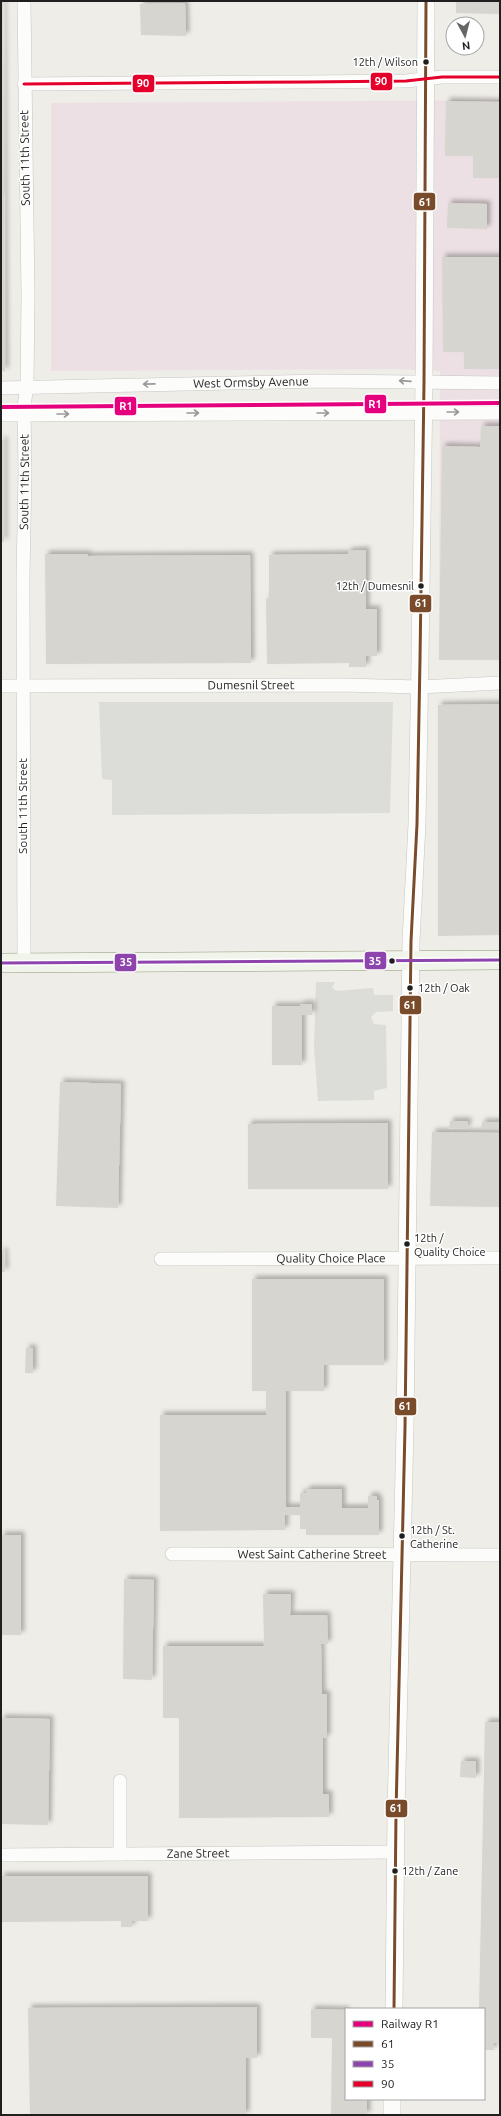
<svg xmlns="http://www.w3.org/2000/svg" width="501" height="2116" font-family="Ubuntu,sans-serif">
<defs>
<filter id="shadow"><feDropShadow dx="3.5" dy="-3.5" stdDeviation="2" flood-color="#0004"/></filter>
</defs>
<rect width="100%" height="100%" fill="#eeede7"/>
<path fill="#ece0e4" d="M 500,100 L 500,660 L 439,660 L 440,371 L 400,369 L 51,371 L 51,103 Z"/>
<g fill="#dcdcd9">
<path d="M 99,702 L 393,702 L 390,813 L 112,815 L 112,780 L 102,779 Z"/>
<path d="M 316,982 L 335,982 L 332,988 L 337,991 L 373,988 L 374,995 L 393,995 L 393,1011 L 376,1012 L 371,1017 L 374,1024 L 386,1025 L 387,1088 L 374,1091 L 374,1100 L 318,1101 L 314,1047 Z"/>
</g>
<g fill="#d7d5cf" filter="url(#shadow)">
<path d="M 1,1 L 3,1 L 5,372 L 1,370 Z"/>
<path d="M 456,1 L 500,1 L 500,14 L 456,13 Z"/>
<path d="M 185,3 L 186,36 L 141,35 L 140,4 Z"/>
<path d="M 446,101 L 500,102 L 500,178 L 473,178 L 473,156 L 445,156 Z"/>
<path d="M 448,203 L 487,204 L 487,229 L 447,228 Z"/>
<path d="M 442,257 L 500,257 L 500,369 L 464,369 L 464,352 L 443,352 Z"/>
<path d="M 481,426 L 500,426 L 500,660 L 439,660 L 442,446 L 480,447 Z"/>
<rect x="1" y="440" width="3" height="102"/>
<path d="M 366,550 L 366,609 L 377,609 L 377,656 L 366,656 L 366,667 L 349,667 L 349,663 L 267,664 L 266,599 L 269,599 L 269,555 L 348,554 L 348,551 Z"/>
<path d="M 45,554 L 88,554 L 88,556 L 250,555 L 251,663 L 46,664 Z"/>
<path d="M 500,704 L 500,935 L 438,936 L 438,705 Z"/>
<path d="M 300,1004 L 312,1004 L 312,1015 L 302,1015 L 302,1065 L 272,1065 L 272,1006 L 300,1006 Z"/>
<path d="M 60,1082 L 121,1084 L 118,1208 L 56,1206 Z"/>
<path d="M 450,1121 L 468,1121 L 467,1129 L 449,1128 Z"/>
<path d="M 482,1122 L 499,1122 L 499,1128 L 481,1128 Z"/>
<path d="M 388,1123 L 388,1189 L 248,1189 L 248,1124 Z"/>
<path d="M 432,1132 L 500,1133 L 500,1207 L 430,1206 Z"/>
<path d="M 1,1251 L 4,1251 L 5,1272 L 1,1272 Z"/>
<path d="M 252,1279 L 384,1279 L 384,1365 L 324,1365 L 324,1391 L 286,1391 L 286,1507 L 300,1507 L 300,1493 L 306,1493 L 306,1489 L 342,1489 L 342,1508 L 368,1508 L 368,1496 L 377,1496 L 377,1500 L 379,1500 L 379,1535 L 306,1535 L 306,1529 L 300,1529 L 300,1515 L 285,1515 L 285,1530 L 160,1531 L 160,1415 L 266,1415 L 266,1391 L 252,1391 Z"/>
<path d="M 26,1348 L 33,1348 L 33,1373 L 25,1373 Z"/>
<rect x="1" y="1535" width="20" height="100"/>
<path d="M 124,1579 L 154,1580 L 152,1680 L 123,1679 Z"/>
<path d="M 263,1594 L 291,1594 L 290,1615 L 327,1615 L 328,1644 L 321,1644 L 322,1694 L 327,1694 L 327,1738 L 323,1738 L 323,1794 L 329,1794 L 329,1817 L 179,1818 L 179,1718 L 163,1718 L 163,1646 L 264,1646 Z"/>
<path d="M 1,1718 L 50,1719 L 48,1825 L 1,1824 Z"/>
<path d="M 485,1722 L 500,1722 L 500,2043 L 493,2043 L 494,2050 L 484,2050 L 484,2009 L 479,2009 Z"/>
<path d="M 461,1761 L 476,1761 L 476,1778 L 460,1777 Z"/>
<path d="M 1,1876 L 148,1876 L 148,1921 L 132,1921 L 132,1927 L 121,1927 L 121,1921 L 1,1922 Z"/>
<path d="M 257,2007 L 257,2058 L 246,2058 L 246,2115 L 30,2115 L 28,2008 Z"/>
<path d="M 311,2009 L 346,2010 L 346,2099 L 367,2099 L 367,2115 L 331,2115 L 332,2038 L 311,2038 Z"/>
</g>
<g fill="none" stroke-linecap="round" stroke-linejoin="round">
<defs>
<g id="minor">
<path d="M 24,84 L 307,82 L 406,81 L 442,77 L 500,77"/>
<path id="s1" d="M 1,388 L 323,381 L 500,383"/>
<path d="M 1,415 L 500,413"/>
<path id="s2" d="M 1,686 L 343,685 L 419,687 L 500,683"/>
<path id="s3" d="M 24,963 L 23,577 L 25,473 L 24,406 L 27,386 L 28,295 L 24,1"/>
<path id="s4" d="M 161,1259 L 500,1258"/>
<path id="s5" d="M 172,1554 L 500,1555"/>
<path d="M 120,1854 L 120,1781"/>
<path id="s6" d="M 1,1855 L 396,1852"/>
</g>
<g id="tertiary">
<path d="M 394,2009 L 396,1813 L 405,1428 L 411,941 L 417,824 L 420,659 L 424,383 L 426,1"/>
<path d="M 392,2115 L 392,2099"/>
</g>
<path id="secondary" d="M 1,963 L 500,960"/>
</defs>
<use href="#minor" stroke="#c6c6c3" stroke-width="14"/>
<use href="#tertiary" stroke="#c6c6c3" stroke-width="18"/>
<use href="#secondary" stroke="#90997e" stroke-width="20"/>
<use href="#minor" stroke="#fcfcfb" stroke-width="13"/>
<use href="#tertiary" stroke="#fcfcfb" stroke-width="17"/>
<use href="#secondary" stroke="#f1f4ea" stroke-width="19"/>
<defs>
<path id="bus-1" d="M 394,2009 L 396,1813 L 405,1428 L 411,941 L 417,824 L 420,659 L 424,383 L 426,1"/>
<path id="bus-2" d="M 1,963 L 500,960"/>
<path id="bus-3" d="M 24,84 L 307,82 L 406,81 L 442,77 L 500,77"/>
</defs>
<use href="#bus-1" stroke="#fff" stroke-width="6"/>
<use href="#bus-2" stroke="#fff" stroke-width="6"/>
<use href="#bus-3" stroke="#fff" stroke-width="6"/>
<use href="#bus-1" stroke="#7a4b2a" stroke-width="3"/>
<use href="#bus-2" stroke="#8e44ad" stroke-width="3"/>
<use href="#bus-3" stroke="#e4002b" stroke-width="3"/>
<defs>
<path id="rail-1" d="M 1,407 L 500,403"/>
</defs>
<use href="#rail-1" stroke="#fff" stroke-width="7"/>
<use href="#rail-1" stroke="#e5007d" stroke-width="4"/>
</g>
<defs><path id="oneway-shaft" d="M-6 0H5M1.5-3L5.5 0L1.5 3" fill="none" stroke-width="1.6" stroke-linecap="round" stroke-linejoin="round"/></defs>
<g stroke="#999998">
<use href="#oneway-shaft" transform="translate(405 381) rotate(-176)"/>
<use href="#oneway-shaft" transform="translate(149 384) rotate(179)"/>
<use href="#oneway-shaft" transform="translate(453 412)"/>
<use href="#oneway-shaft" transform="translate(193 413)"/>
<use href="#oneway-shaft" transform="translate(323 413)"/>
<use href="#oneway-shaft" transform="translate(63 414)"/>
</g>
<g fill="#1f1f1f" stroke="#fff" stroke-width="1.5">
<circle cx="426" cy="62" r="3.5"/>
<circle cx="421" cy="586" r="3.5"/>
<circle cx="392" cy="961" r="3.5"/>
<circle cx="410" cy="988" r="3.5"/>
<circle cx="407" cy="1244" r="3.5"/>
<circle cx="402" cy="1536" r="3.5"/>
<circle cx="395" cy="1871" r="3.5"/>
</g>
<g text-anchor="middle" stroke-width="3" stroke-linejoin="round" paint-order="stroke">
<g font-size="11" fill="#1f1f1f" stroke="#fff" text-anchor="start">
<text x="418" y="66" text-anchor="end">12th / Wilson</text>
<text x="414" y="590" text-anchor="end">12th / Dumesnil</text>
<text x="418" y="992">12th / Oak</text>
<text x="414" y="1242">12th /<tspan x="414" dy="14">Quality Choice</tspan></text>
<text x="410" y="1534">12th / St.<tspan x="410" dy="14">Catherine</tspan></text>
<text x="402" y="1875">12th / Zane</text>
</g>
<g font-size="12" fill="#1f1f1f" stroke="#fff">
<text transform="translate(25 158) rotate(-91)" y="4">South 11th Street</text>
<text dy="4" stroke="none"><textPath href="#s1" startOffset="250">West Ormsby Avenue</textPath></text>
<text dy="4" stroke="none"><textPath href="#s3" startOffset="481">South 11th Street</textPath></text>
<text dy="4" stroke="none"><textPath href="#s2" startOffset="250">Dumesnil Street</textPath></text>
<text transform="translate(23 806) rotate(-90)" y="4">South 11th Street</text>
<text dy="4" stroke="none"><textPath href="#s4" startOffset="170">Quality Choice Place</textPath></text>
<text dy="4" stroke="none"><textPath href="#s5" startOffset="140">West Saint Catherine Street</textPath></text>
<text dy="4" stroke="none"><textPath href="#s6" startOffset="197">Zane Street</textPath></text>
</g>
</g>
<g stroke="#fff" stroke-width="1.5">
<rect x="370" y="72" width="23" height="19" rx="4" fill="#e4002b"/>
<rect x="132" y="74" width="23" height="19" rx="4" fill="#e4002b"/>
<rect x="413" y="192" width="23" height="19" rx="4" fill="#7a4b2a"/>
<rect x="364" y="394" width="23" height="20" rx="4" fill="#e5007d"/>
<rect x="114" y="396" width="23" height="20" rx="4" fill="#e5007d"/>
<rect x="409" y="594" width="23" height="19" rx="4" fill="#7a4b2a"/>
<rect x="364" y="951" width="23" height="19" rx="4" fill="#8e44ad"/>
<rect x="114" y="953" width="23" height="19" rx="4" fill="#8e44ad"/>
<rect x="399" y="995" width="23" height="20" rx="4" fill="#7a4b2a"/>
<rect x="394" y="1397" width="23" height="19" rx="4" fill="#7a4b2a"/>
<rect x="385" y="1799" width="23" height="19" rx="4" fill="#7a4b2a"/>
</g>
<g font-size="11" text-anchor="middle" font-weight="bold" fill="#fff">
<text x="381" y="85">90</text>
<text x="143" y="87">90</text>
<text x="425" y="206">61</text>
<text x="375" y="408">R1</text>
<text x="126" y="410">R1</text>
<text x="421" y="607">61</text>
<text x="375" y="965">35</text>
<text x="126" y="966">35</text>
<text x="410" y="1009">61</text>
<text x="405" y="1410">61</text>
<text x="396" y="1812">61</text>
</g>
<rect width="501" height="2116" fill="none" stroke="#1f1f1f" stroke-width="4"/>
<rect x="345" y="2008" width="140" height="92" fill="#ffffff" stroke="#a5a5a5"/>
<rect x="353" y="2021" width="20" height="6" fill="#e5007d" stroke="#a5a5a5"/>
<text x="381" y="2028" font-size="12" fill="#1f1f1f">Railway R1</text>
<rect x="353" y="2041" width="20" height="6" fill="#7a4b2a" stroke="#a5a5a5"/>
<text x="381" y="2048" font-size="12" fill="#1f1f1f">61</text>
<rect x="353" y="2061" width="20" height="6" fill="#8e44ad" stroke="#a5a5a5"/>
<text x="381" y="2068" font-size="12" fill="#1f1f1f">35</text>
<rect x="353" y="2081" width="20" height="6" fill="#e4002b" stroke="#a5a5a5"/>
<text x="381" y="2088" font-size="12" fill="#1f1f1f">90</text>
<g transform="translate(465 36) rotate(173)"><circle r="19" fill="#ffffff" stroke="#a5a5a5"/>
<path d="M0-3L7 15L0 10L-7 15Z" fill="#676765"/>
<text y="-6" font-size="11" font-weight="bold" text-anchor="middle" fill="#1f1f1f">N</text>
</g>
</svg>
